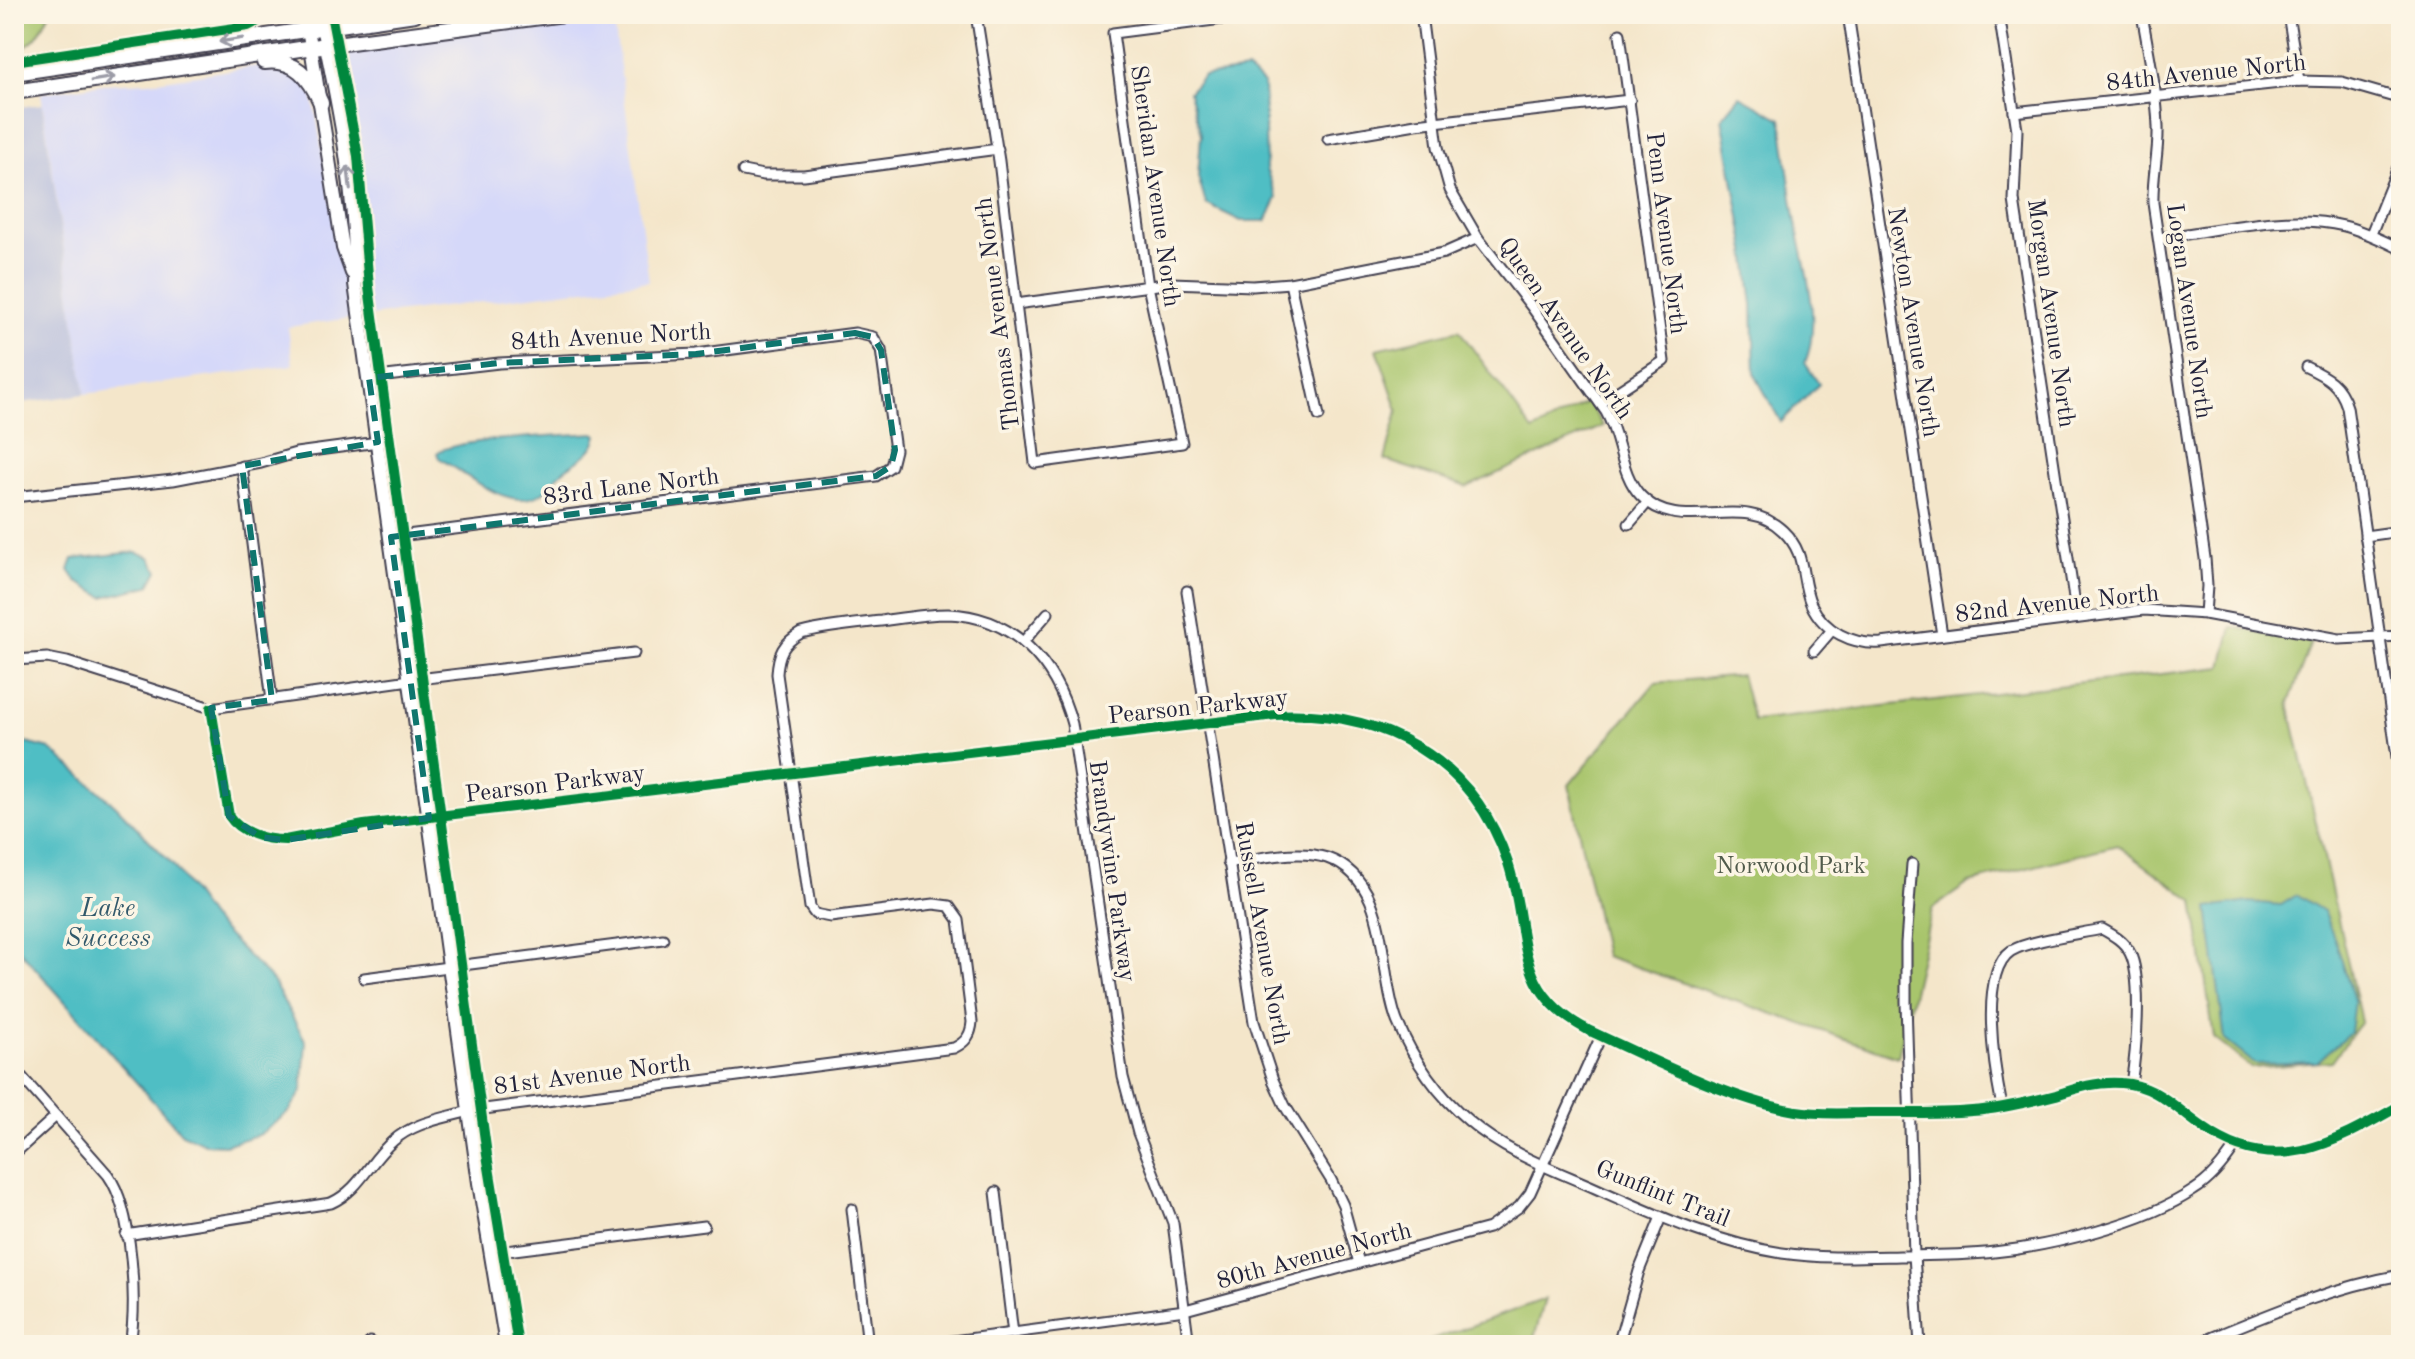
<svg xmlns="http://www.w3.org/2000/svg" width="2415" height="1359" font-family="'Old Standard TT',serif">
<rect width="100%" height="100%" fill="#fcf5e5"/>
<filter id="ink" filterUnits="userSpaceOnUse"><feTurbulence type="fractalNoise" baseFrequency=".0125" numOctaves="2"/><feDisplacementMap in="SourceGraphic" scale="16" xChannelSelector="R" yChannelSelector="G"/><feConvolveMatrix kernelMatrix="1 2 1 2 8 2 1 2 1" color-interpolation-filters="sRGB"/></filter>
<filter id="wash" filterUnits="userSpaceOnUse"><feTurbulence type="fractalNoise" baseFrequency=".006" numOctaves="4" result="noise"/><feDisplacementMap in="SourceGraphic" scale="32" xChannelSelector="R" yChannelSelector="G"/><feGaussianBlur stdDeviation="1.8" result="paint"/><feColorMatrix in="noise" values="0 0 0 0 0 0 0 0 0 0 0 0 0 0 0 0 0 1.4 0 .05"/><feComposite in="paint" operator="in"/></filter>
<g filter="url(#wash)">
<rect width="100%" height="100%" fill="#f4e6ca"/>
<g fill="#d5d8f9">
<path d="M 613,14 L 649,281 L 370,316 L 360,256 L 353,147 L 338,62 L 344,50 L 354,47 Z"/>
<path d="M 271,64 L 299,76 L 313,97 L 351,318 L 288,327 L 293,365 L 85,394 L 41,93 L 104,84 L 150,82 Z"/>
</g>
<path fill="#bdc3de" d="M 42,104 L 85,394 L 14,404 L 14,108 Z"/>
<g fill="#a8c56c" stroke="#657454" stroke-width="2">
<path d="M 26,14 L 49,14 C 41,32 34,45 14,51 L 14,35 L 21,30 Z"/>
<path d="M 1459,330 L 1533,431 L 1588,402 L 1603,426 L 1467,487 L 1385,460 L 1398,410 L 1377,349 Z"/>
<path d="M 2232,627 L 2311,642 L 2289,703 L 2361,1021 L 2332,1061 L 2252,1068 L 2214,1038 L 2194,901 L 2117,845 L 1969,883 L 1932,909 L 1898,1057 L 1605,956 L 1569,785 L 1655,683 L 1741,675 L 1753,721 L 2222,667 Z"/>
<path d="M 1545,1299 L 1532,1345 L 1418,1345 Z"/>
</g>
<g fill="#50bec4" stroke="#397080" stroke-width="2">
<path d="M 1247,70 L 1264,84 L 1266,169 L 1277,198 L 1266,221 L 1241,221 L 1206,204 L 1198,177 L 1201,135 L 1189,92 L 1203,76 Z"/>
<path d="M 1740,96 L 1781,119 C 1785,150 1789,180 1794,211 C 1801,260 1824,315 1805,363 L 1819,384 L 1781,422 L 1755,375 L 1753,305 L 1746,250 L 1722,118 Z"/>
<path d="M 595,433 L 598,435 C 594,453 579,459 564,470 C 556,476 550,487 542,493 C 511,514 466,474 439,458 L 437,453 C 452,439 568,435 595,433 Z"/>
<path d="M 136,552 L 150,557 L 158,571 L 149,586 L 104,597 L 77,582 L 69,570 L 73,559 Z"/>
<path d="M 19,741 L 50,749 L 115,805 L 173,865 L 210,918 L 272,980 L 306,1042 L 302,1091 L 289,1112 L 260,1134 L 225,1145 L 205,1144 L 182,1134 L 14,944 L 14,742 Z"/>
<path d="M 2297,895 L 2323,911 L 2337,945 L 2354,1000 L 2350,1032 L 2317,1062 L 2255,1064 L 2225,1040 L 2208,908 L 2249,902 L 2281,905 Z"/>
</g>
</g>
<g filter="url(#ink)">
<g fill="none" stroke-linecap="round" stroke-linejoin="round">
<defs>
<g id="minor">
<path d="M 305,14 L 308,28"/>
<path d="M 319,14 L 322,27"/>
<path d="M 976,14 L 999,161 L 1035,463 L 1182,443 L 1148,286 L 1113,33 L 1261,14"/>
<path d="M 1421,14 L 1438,147 L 1450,190 L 1478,238 L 1531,306 L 1606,412 C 1621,438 1620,474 1641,496 C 1681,538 1741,490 1783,531 C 1808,555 1799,576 1811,604 C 1824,632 1853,645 1881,643 L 2144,610 L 2205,614 L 2339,639 L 2401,636"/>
<path d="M 1848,14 L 1942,635"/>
<path d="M 1999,14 L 2017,130 L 2014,200 L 2077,618"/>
<path d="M 2142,14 C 2148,51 2157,90 2158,127 C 2159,153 2152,177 2153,203 L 2205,558 L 2207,586 L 2205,614"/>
<path d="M 2288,14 L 2299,81"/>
<path d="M 2014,112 L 2299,81 L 2342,82 L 2401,99"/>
<path d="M 1328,139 L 1416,124 L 1630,100"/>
<path d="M 743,171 L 763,175 L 804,175 L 998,149"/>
<path d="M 2371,234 L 2401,160"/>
<path d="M 2159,238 C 2216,231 2287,212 2344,226 C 2364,231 2382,240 2401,249"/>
<path d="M 1290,283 L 1319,416"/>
<path d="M 1016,304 L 1172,283 L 1253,286 L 1290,283 L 1444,253 L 1478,238"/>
<path d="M 2306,367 C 2327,377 2340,384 2347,407 L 2401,785"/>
<path d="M 369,378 L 499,363 L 696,354 L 855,333 L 873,337 L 881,350 L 895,450 L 891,466 L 876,476 L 391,537"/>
<path d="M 1600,403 L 1664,361 L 1620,34"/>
<path d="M 242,466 L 272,700"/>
<path d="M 14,497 L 173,480 L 261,463 L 296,453 L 378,442"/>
<path d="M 1629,524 L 1648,502"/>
<path d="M 2365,536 L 2401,531"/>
<path d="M 1187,591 L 1254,1022 L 1273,1080 L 1285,1106 L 1331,1180 L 1343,1205 L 1359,1263"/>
<path d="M 1024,641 L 1048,613"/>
<path d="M 1814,651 L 1832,630"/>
<path d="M 14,660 L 47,658 L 67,662 L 211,708 L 410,680 L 634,653"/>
<path d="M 211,708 L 229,816 C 240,833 265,840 285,840 L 364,825 L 1275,715 C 1381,709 1473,758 1508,863 C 1531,933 1510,989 1588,1030 C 1649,1058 1730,1100 1796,1111 C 1821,1115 1844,1113 1869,1113 C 1903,1113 1938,1114 1972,1111 C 2000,1109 2029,1102 2056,1095 C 2077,1088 2098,1081 2121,1083 C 2157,1085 2176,1109 2204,1128 C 2275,1179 2336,1142 2401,1105"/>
<path d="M 1228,863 C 1259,859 1297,848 1327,858 C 1392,881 1377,969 1397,1021 C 1413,1059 1438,1095 1469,1121 C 1506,1153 1552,1169 1595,1188 C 1656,1215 1716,1243 1782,1253 C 1822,1259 1861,1257 1900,1256 C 1931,1255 1963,1256 1994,1252 C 2052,1246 2146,1223 2194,1190 C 2212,1179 2225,1162 2236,1145"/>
<path d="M 1912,864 L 1906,943 L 1906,1002 L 1914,1255 L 1920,1345"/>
<path d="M 364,978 L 663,939"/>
<path d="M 14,1068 L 108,1175 C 133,1210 137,1303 130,1345"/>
<path d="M 2002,1107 C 1995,1072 1978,973 2011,951 C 2030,940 2079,934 2102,929 C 2113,935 2124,941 2130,953 C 2143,979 2136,1054 2131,1084"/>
<path d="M 14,1154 L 56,1116"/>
<path d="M 996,1192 L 1013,1334"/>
<path d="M 852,1209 L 868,1345"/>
<path d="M 126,1235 L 331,1203 C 361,1189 369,1161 393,1141 C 414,1122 442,1119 469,1111 L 954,1048 C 966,1042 971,1035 972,1022 L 959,920 L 949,906 L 934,904 L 830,917 L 815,914 L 810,907 L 777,674 C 778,654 783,643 801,633 C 827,626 854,624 881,621 C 903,618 926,614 948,614 C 1014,616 1056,664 1072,724 L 1123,1077 L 1138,1133 L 1173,1223 L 1189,1345"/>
<path d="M 490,1253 L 704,1226"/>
<path d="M 370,1342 L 370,1345"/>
<path d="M 923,1345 L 1185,1310 L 1489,1228 L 1519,1207 L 1530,1193 L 1601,1036"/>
<path d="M 1618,1345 L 1639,1271 L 1661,1217"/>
<path d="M 2194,1345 C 2262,1317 2328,1288 2401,1275"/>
</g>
<g id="tertiary">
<path d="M 322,27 C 340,112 357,197 355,284 L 479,1183 L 506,1345"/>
<path d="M 308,28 L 343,248 L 352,273"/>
</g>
<g id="secondary">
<path d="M 264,62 C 295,58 310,77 321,103"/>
<path d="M 14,73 L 415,14"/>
<path d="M 14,92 L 313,47 L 564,14"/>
</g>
</defs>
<use href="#minor" stroke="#423f50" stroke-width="13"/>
<use href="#tertiary" stroke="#423f50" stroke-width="16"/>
<use href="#secondary" stroke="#423f50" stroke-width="18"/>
<use href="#minor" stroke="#fff" stroke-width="9"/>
<use href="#tertiary" stroke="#fff" stroke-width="12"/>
<use href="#secondary" stroke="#fff" stroke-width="14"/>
<defs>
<g id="cycleway">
<path d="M 331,14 L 358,156 L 369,287 L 487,1155 L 518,1345"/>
<path d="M 14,61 L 248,26 L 264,18 L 288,14"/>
<path d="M 211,708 L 229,816 C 240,833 265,840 285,840 L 364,825 L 1275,715 C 1381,709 1473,758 1508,863 C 1531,933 1510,989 1588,1030 C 1649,1058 1730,1100 1796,1111 C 1821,1115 1844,1113 1869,1113 C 1903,1113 1938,1114 1972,1111 C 2000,1109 2029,1102 2056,1095 C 2077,1088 2098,1081 2121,1083 C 2157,1085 2176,1109 2204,1128 C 2275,1179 2336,1142 2401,1105"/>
</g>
</defs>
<use href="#cycleway" stroke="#fcf5e5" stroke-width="15"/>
<use href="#cycleway" stroke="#00873e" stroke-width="10"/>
</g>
<defs><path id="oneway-shaft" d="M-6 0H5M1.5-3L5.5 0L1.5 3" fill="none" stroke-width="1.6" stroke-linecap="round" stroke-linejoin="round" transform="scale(2)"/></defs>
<g stroke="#9c9ca7">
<use href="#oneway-shaft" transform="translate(231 40) rotate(171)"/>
<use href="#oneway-shaft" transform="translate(103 79) rotate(-9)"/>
<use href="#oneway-shaft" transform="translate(349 178) rotate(-96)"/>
</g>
</g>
<path fill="none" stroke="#0f766e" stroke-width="6" stroke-dasharray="16 10" stroke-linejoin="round" d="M 855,333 L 873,337 L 881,350 L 895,450 L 891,466 L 876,476 L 391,537 L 429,818 L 285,840 L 260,837 L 229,816 L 211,708 L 272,700 L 242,466 L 378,442 L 369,378 L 499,363 L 696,354 Z"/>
<g text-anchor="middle" stroke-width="7" stroke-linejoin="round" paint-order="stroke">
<g font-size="24" fill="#22223b" stroke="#fcf5e5">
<text transform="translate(2206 72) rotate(-6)" y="8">84th Avenue North</text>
<text transform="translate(1156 186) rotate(82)" y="8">Sheridan Avenue North</text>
<text transform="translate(1667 233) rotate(83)" y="8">Penn Avenue North</text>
<text transform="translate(2190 311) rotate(82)" y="8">Logan Avenue North</text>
<text transform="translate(2052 313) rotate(82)" y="8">Morgan Avenue North</text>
<text transform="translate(997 314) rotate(-97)" y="8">Thomas Avenue North</text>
<text transform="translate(1914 322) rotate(81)" y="8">Newton Avenue North</text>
<text transform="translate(1566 328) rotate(55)" y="8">Queen Avenue North</text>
<text transform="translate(611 336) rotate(-3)" y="8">84th Avenue North</text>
<text transform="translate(631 486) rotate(-7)" y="8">83rd Lane North</text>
<text transform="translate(2057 603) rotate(-6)" y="8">82nd Avenue North</text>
<text transform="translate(1198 706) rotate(-6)" y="8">Pearson Parkway</text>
<text transform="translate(555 783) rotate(-7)" y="8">Pearson Parkway</text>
<text transform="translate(1113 871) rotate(82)" y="8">Brandywine Parkway</text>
<text transform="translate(1263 933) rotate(80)" y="8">Russell Avenue North</text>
<text transform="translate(592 1074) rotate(-7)" y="8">81st Avenue North</text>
<text transform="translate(1663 1193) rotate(22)" y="8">Gunflint Trail</text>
<text transform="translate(1314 1255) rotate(-15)" y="8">80th Avenue North</text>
</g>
<g font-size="24" fill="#515b4c" stroke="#fcf5e5">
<text x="1791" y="873">Norwood Park</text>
</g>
<g font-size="26" font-style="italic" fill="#32596b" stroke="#fcf5e5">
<text x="108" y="916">Lake<tspan x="108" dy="30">Success</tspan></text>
</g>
</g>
<rect width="2415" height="1359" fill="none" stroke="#fcf5e5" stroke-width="48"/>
</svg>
